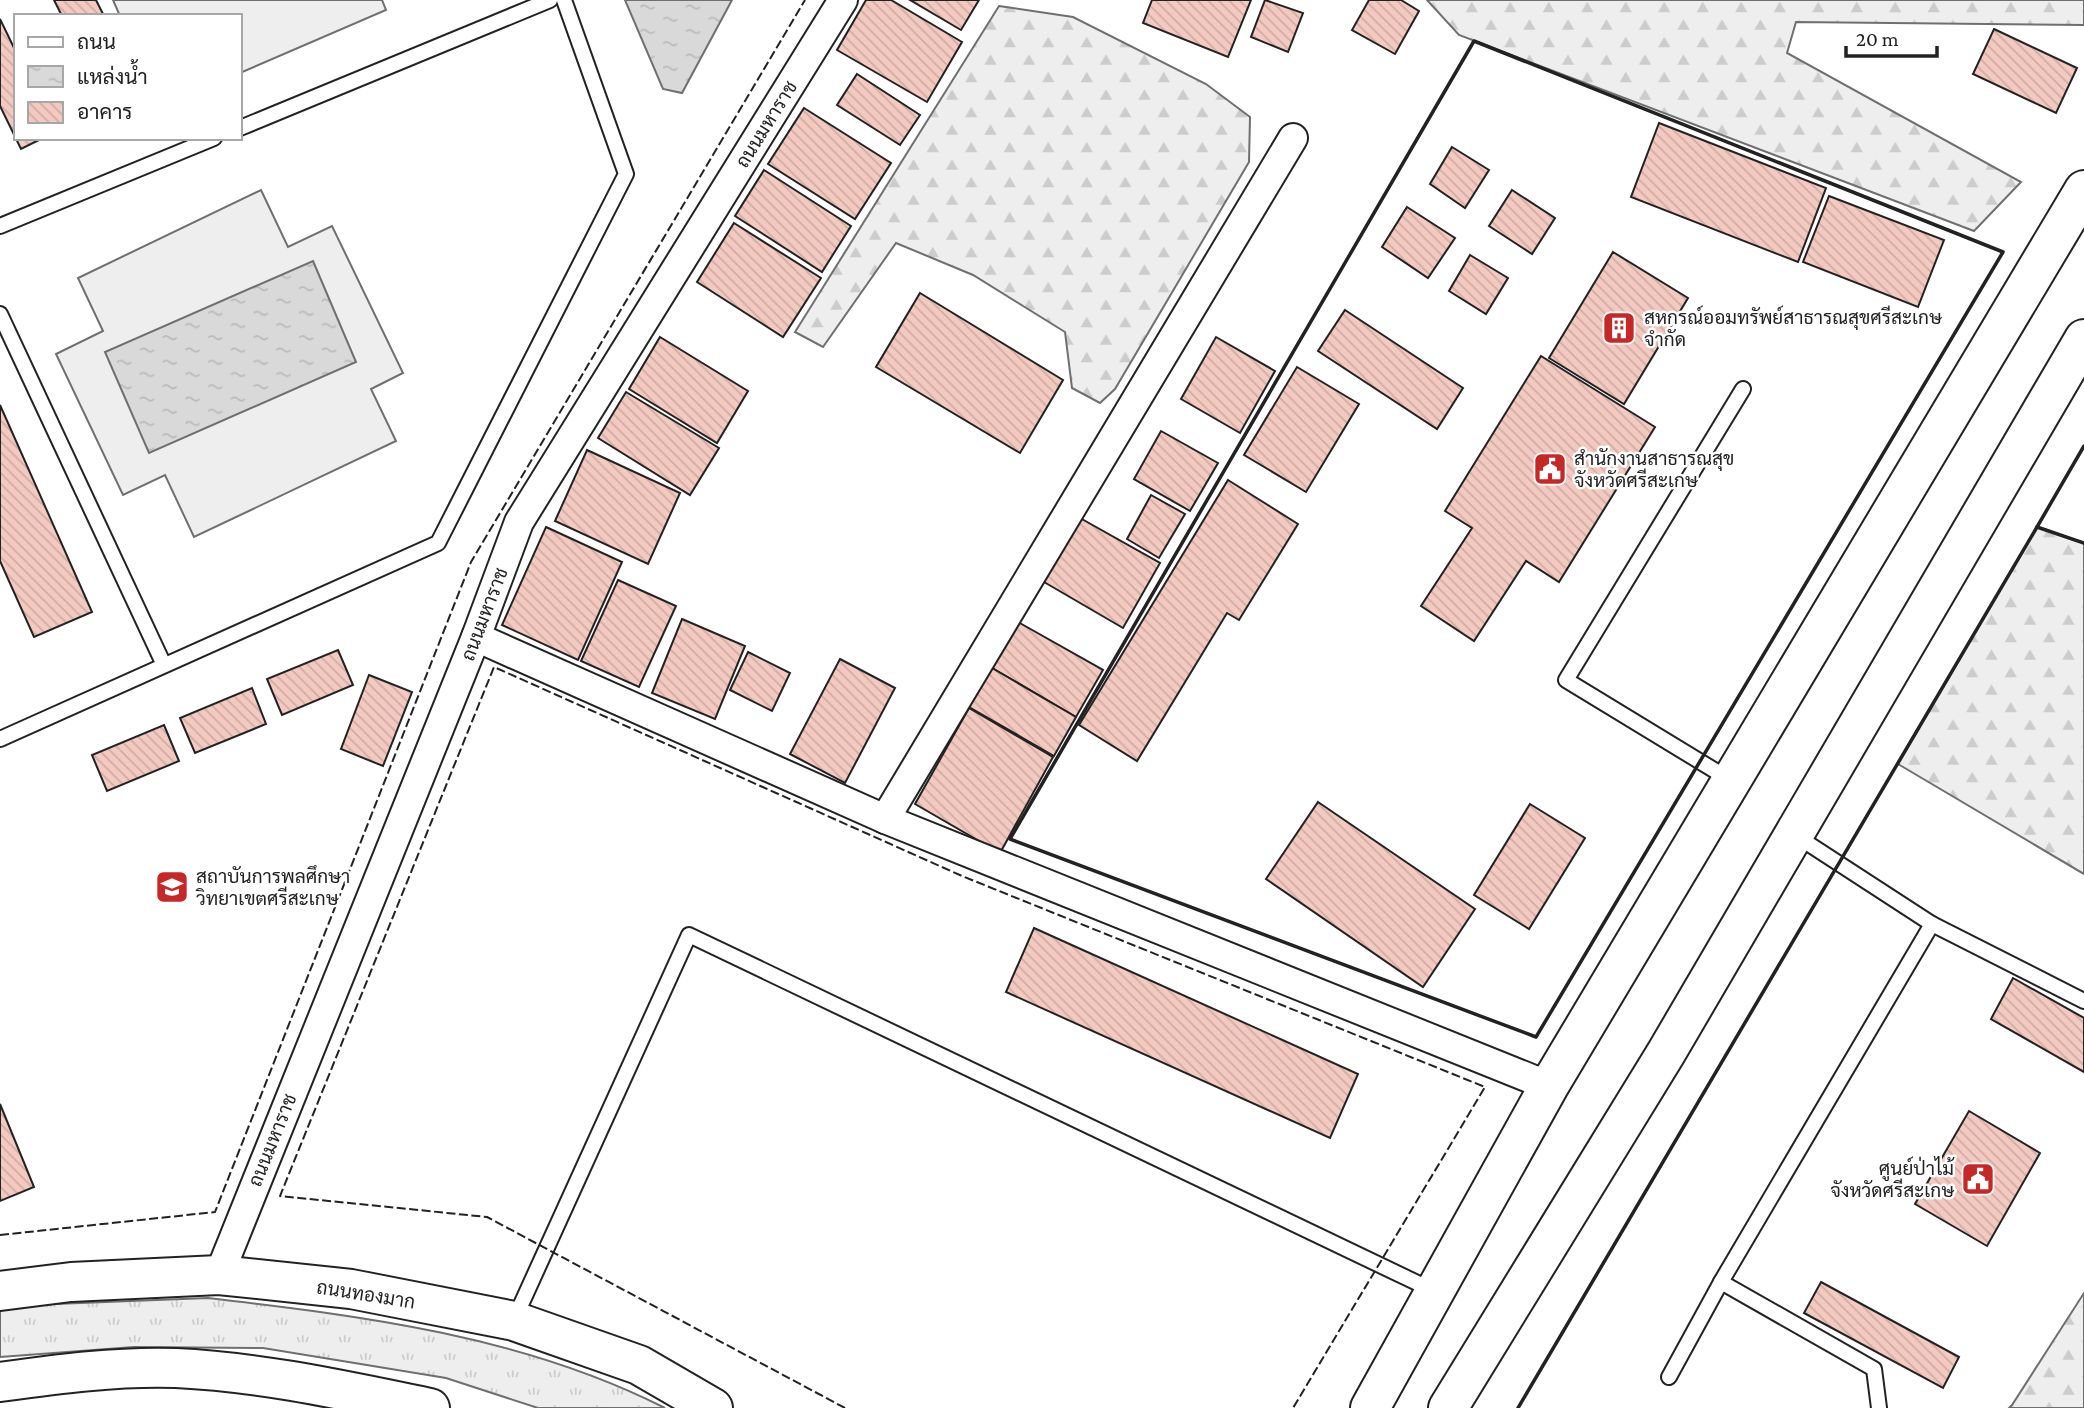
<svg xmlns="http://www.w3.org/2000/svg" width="2084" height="1408" font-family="'Crimson Pro',Sarabun,serif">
<defs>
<pattern id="grass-tufts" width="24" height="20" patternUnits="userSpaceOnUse" patternTransform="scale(1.75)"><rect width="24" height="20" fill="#eee"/><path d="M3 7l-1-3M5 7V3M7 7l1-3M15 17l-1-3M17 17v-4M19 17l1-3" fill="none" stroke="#ccc"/></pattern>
<pattern id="forest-firs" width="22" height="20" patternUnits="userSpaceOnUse" patternTransform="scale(1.75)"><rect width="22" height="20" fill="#eee"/><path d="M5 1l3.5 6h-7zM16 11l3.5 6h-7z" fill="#ccc"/></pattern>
<pattern id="water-ripples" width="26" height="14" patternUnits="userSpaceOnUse" patternTransform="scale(1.75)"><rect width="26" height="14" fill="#d9d9d9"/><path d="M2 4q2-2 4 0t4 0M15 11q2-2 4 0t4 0" fill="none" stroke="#bababa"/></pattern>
<pattern id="building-back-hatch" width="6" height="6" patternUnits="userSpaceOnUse" patternTransform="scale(1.75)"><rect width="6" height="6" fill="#f3c9c0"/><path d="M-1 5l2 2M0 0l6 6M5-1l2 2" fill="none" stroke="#d0aca5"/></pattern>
</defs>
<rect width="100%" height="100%" fill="#fff"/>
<path fill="url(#grass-tufts)" stroke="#6f6f6f" stroke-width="2" d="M 208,1298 C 364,1316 523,1336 665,1408 L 538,1408 L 446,1378 L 263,1348 L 134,1347 L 0,1357 L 0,1310 L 29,1305 Z"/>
<g fill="url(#forest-firs)" stroke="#6f6f6f" stroke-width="2">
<path d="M 1427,0 L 2084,0 L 2084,25 L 1796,22 L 1787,53 L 2021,182 L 1974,231 L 1459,35 Z"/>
<path d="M 999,6 L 1073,17 L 1206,84 L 1250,117 L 1249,162 L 1115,389 L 1100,403 L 1072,388 L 1065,332 L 973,275 L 896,243 L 823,347 L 795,332 Z"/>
<path d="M 2037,527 L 2084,543 L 2084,874 L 1898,764 Z"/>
<path d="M 2084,1293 L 2084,1408 L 2009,1408 L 2012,1405 Z"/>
</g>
<g fill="#eee" stroke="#6f6f6f" stroke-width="2">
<path d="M 113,0 L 382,0 L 386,10 L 240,73 L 240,16 L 120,16 Z"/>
<path d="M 261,190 L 288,247 L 332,226 L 403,373 L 371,389 L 396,441 L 194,537 L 165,475 L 123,495 L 56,354 L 103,331 L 78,278 Z"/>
</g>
<g fill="url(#water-ripples)" stroke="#6f6f6f" stroke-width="2">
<path d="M 625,0 L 732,0 L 682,93 L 663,89 Z"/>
<path d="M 313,261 L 356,362 L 149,453 L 105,352 Z"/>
</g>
<g fill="url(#building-back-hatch)" stroke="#222" stroke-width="2">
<path d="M 54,0 L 96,0 L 104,16 L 62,16 Z"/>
<path d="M 866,0 L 891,0 L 962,42 L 927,102 L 837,50 Z"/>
<path d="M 910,0 L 979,0 L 961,30 Z"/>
<path d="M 1152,0 L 1251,0 L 1228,57 L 1143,23 Z"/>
<path d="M 1265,0 L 1303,13 L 1288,52 L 1251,37 Z"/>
<path d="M 1369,0 L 1401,0 L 1419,11 L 1395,54 L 1352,30 Z"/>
<path d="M 0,19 L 16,52 L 16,138 L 43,138 L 21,149 L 0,106 Z"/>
<path d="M 1994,29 L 2077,68 L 2056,113 L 1973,74 Z"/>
<path d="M 857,74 L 920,115 L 900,145 L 837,105 Z"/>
<path d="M 804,108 L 891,163 L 855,219 L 768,164 Z"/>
<path d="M 1659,123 L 1826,188 L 1798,262 L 1631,197 Z"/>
<path d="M 1452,147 L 1489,170 L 1465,208 L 1430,184 Z"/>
<path d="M 764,170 L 851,226 L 822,272 L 735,216 Z"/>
<path d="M 1512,190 L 1555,218 L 1532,254 L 1489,226 Z"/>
<path d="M 1829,196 L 1944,240 L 1918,307 L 1803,262 Z"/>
<path d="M 1407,207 L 1455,238 L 1428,278 L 1382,247 Z"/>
<path d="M 734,223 L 821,278 L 783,337 L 697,282 Z"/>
<path d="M 1613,252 L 1688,298 L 1624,404 L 1549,358 Z"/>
<path d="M 1470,255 L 1508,278 L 1486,314 L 1449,291 Z"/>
<path d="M 920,293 L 1063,380 L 1020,453 L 876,367 Z"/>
<path d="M 1345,310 L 1463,388 L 1437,429 L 1318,351 Z"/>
<path d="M 660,337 L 748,391 L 717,443 L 629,389 Z"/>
<path d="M 1216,337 L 1275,371 L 1240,433 L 1181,399 Z"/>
<path d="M 1541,356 L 1655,427 L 1559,582 L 1526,561 L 1474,641 L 1421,606 L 1472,528 L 1445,511 Z"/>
<path d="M 1297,367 L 1359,404 L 1306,492 L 1244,455 Z"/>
<path d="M 626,392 L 719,448 L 690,495 L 598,438 Z"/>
<path d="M 0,405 L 92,612 L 34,637 L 0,561 Z"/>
<path d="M 1161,431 L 1218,463 L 1190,511 L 1134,479 Z"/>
<path d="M 587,450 L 680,493 L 648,564 L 555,521 Z"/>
<path d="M 1228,480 L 1298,524 L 1239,620 L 1227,613 L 1137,761 L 1079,725 Z"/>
<path d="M 1151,495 L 1185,514 L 1159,558 L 1127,539 Z"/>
<path d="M 1080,518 L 1160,563 L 1123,628 L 1044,582 Z"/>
<path d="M 546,527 L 622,562 L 578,660 L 502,625 Z"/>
<path d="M 618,580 L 676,606 L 639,687 L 581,661 Z"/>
<path d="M 682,619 L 745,646 L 715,719 L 652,693 Z"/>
<path d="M 1018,622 L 1103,670 L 1076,717 L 992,668 Z"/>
<path d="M 338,650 L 353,685 L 282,715 L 267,679 Z"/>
<path d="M 748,652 L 790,673 L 772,711 L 730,690 Z"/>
<path d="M 840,659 L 895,688 L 845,783 L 790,754 Z"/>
<path d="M 992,668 L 1076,717 L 1054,756 L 969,707 Z"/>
<path d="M 369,675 L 412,692 L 383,766 L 341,749 Z"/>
<path d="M 252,688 L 266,724 L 195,753 L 180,718 Z"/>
<path d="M 969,708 L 1053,757 L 1000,853 L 915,804 Z"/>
<path d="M 164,725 L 179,761 L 107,791 L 92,755 Z"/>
<path d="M 1318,802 L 1475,909 L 1423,987 L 1266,879 Z"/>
<path d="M 1530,804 L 1585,838 L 1529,929 L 1474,895 Z"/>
<path d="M 1034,928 L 1358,1074 L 1330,1138 L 1006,992 Z"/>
<path d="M 2013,978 L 2084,1018 L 2084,1072 L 1991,1019 Z"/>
<path d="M 0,1104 L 34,1187 L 0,1201 Z"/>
<path d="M 1969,1111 L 2040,1153 L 1987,1246 L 1915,1204 Z"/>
<path d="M 1821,1282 L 1959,1357 L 1943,1388 L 1804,1313 Z"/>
</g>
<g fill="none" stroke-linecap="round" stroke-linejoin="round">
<defs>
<g id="service">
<path d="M 240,128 L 550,0"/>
<path d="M 0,226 L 214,138"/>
<path d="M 0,314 L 164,665"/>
<path d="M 0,739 L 438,543 L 626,174 L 564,0"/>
<path d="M 1732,781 L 1566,680 L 1743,389"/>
<path d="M 1795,835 L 1932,924 L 2084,1001"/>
<path d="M 1721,1282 L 1874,1369 L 1879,1408"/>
<path d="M 514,1320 L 689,935 L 1432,1290"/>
<path d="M 1669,1377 L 1721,1282 L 1932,924"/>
</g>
<g id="minor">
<path d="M 476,637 L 885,819 L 1549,1086"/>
<path d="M 885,819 L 1293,138"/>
<path d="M 219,1275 L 476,637 L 519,522 L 843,0"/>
</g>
<g id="primary">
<path d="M 0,1291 L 71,1282 L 219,1275 L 351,1289 L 514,1321 L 639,1365 L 713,1408"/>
<path d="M 0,1382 C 58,1374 118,1366 176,1368 C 262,1372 347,1391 430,1408"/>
<path d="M 1370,1408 L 1549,1086 L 2084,190"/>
<path d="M 1448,1408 L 1666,1053 L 2084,339"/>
</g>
</defs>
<use href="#service" stroke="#222" stroke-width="18"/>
<use href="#minor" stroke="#222" stroke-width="32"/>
<use href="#primary" stroke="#222" stroke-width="42"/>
<use href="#service" stroke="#fff" stroke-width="14"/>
<use href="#minor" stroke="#fff" stroke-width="28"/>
<use href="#primary" stroke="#fff" stroke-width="38"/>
<g stroke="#222" stroke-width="2" stroke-dasharray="9 3.5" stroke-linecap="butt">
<path d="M 0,1235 L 215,1212 L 471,562 L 805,0"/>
<path d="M 845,1408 L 487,1217 L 280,1196 L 494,667 L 962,876 L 1485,1087 L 1293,1408"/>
</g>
<g stroke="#222" stroke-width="3.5">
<path d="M 1474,41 L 2003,252 L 1536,1037 L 1010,839 Z"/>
<path d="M 2037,527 L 2084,446"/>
<path d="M 1518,1408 L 2037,527 L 2084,543"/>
</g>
</g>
<defs>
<symbol id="building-square" viewBox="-11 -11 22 22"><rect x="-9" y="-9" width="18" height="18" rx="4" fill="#c62828" stroke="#fff"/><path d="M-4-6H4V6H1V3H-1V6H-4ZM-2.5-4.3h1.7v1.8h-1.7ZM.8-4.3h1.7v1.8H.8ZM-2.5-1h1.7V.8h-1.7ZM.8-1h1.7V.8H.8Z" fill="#fff"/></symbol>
<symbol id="civic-square" viewBox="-11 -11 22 22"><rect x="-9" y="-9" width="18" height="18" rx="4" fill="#c62828" stroke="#fff"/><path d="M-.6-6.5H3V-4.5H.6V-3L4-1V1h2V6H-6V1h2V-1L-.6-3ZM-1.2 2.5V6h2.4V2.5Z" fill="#fff"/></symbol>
<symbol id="university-square" viewBox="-11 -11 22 22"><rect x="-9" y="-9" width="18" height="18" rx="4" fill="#c62828" stroke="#fff"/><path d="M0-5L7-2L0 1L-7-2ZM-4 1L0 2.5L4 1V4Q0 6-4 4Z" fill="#fff"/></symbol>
</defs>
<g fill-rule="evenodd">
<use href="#building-square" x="1600" y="309" width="38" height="38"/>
<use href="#civic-square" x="1531" y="450" width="38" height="38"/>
<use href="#university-square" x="153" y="868" width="38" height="38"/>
<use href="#civic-square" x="1959" y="1160" width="38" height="38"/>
</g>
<g text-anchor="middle" stroke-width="5" stroke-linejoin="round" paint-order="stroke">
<g font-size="19" fill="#222" stroke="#fff">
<text transform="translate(766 124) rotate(-58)" y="7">ถนนมหาราช</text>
<text transform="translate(484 614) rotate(-69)" y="7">ถนนมหาราช</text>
<text transform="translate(272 1140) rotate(-68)" y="7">ถนนมหาราช</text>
<text transform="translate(366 1294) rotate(9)" y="7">ถนนทองมาก</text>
</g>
<g font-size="19" fill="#222" stroke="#fff" text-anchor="start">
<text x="1644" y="324">สหกรณ์ออมทรัพย์สาธารณสุขศรีสะเกษ<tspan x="1644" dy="22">จำกัด</tspan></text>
<text x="1574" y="465">สำนักงานสาธารณสุข<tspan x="1574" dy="22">จังหวัดศรีสะเกษ</tspan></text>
<text x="196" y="883">สถาบันการพลศึกษา<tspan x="196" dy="22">วิทยาเขตศรีสะเกษ</tspan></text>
<text x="1954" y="1175" text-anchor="end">ศูนย์ป่าไม้<tspan x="1954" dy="22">จังหวัดศรีสะเกษ</tspan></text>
</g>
</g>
<rect x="14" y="14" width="228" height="126" fill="#ffffff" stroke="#a7a7a7" stroke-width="2"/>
<rect x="28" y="37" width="35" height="10" fill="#ffffff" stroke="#a7a7a7" stroke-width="2"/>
<text x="77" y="49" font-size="21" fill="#222222">ถนน</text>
<rect x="28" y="66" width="35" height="21" fill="url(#water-ripples)" stroke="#a7a7a7" stroke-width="2"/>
<text x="77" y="84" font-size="21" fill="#222222">แหล่งน้ำ</text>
<rect x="28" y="102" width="35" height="21" fill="url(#building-back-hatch)" stroke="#a7a7a7" stroke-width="2"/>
<text x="77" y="119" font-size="21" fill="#222222">อาคาร</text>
<path d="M1846 46v10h91v-10" fill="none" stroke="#222222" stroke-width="3.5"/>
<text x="1856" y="46" font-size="21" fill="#222222" stroke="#ffffff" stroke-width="5" paint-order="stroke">20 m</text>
</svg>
